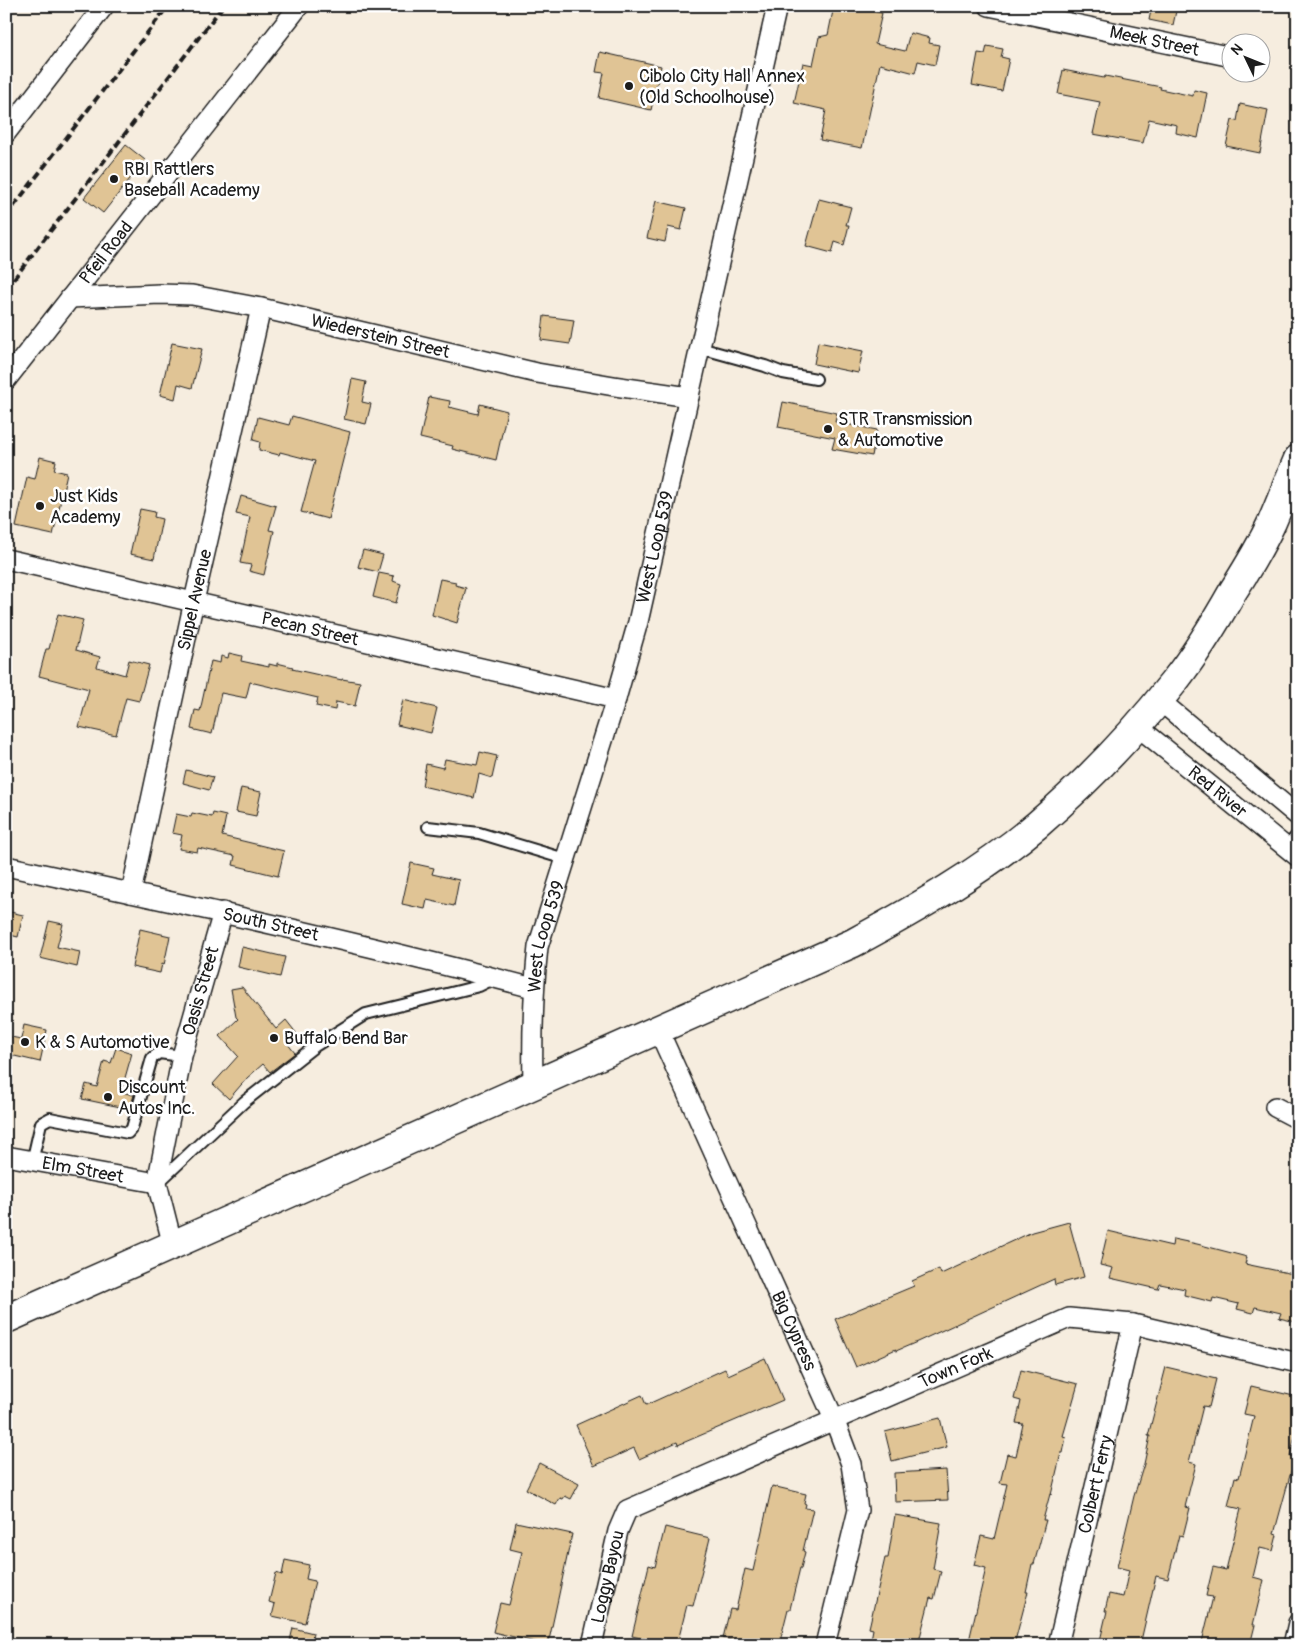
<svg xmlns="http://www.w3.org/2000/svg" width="1304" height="1651" font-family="Pangolin,sans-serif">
<rect width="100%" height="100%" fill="#f6eddf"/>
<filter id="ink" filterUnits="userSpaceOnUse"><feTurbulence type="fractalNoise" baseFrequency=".02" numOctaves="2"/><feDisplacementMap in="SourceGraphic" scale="10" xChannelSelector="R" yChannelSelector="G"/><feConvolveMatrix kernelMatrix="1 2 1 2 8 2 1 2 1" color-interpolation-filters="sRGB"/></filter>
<g filter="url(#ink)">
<g fill="#e0c495" stroke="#1c1c1c">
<path d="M 834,6 L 848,6 L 882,13 L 875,44 L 905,51 L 910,33 L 930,38 L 929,43 L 939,45 L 935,65 L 918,61 L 915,73 L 880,64 L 862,148 L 820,140 L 826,110 L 794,103 L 803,63 L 813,65 L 819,37 L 828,35 Z"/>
<path d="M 1152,6 L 1166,6 L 1165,9 L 1176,11 L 1173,25 L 1149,20 Z"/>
<path d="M 987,46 L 1003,49 L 1001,57 L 1009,59 L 1002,91 L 972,85 L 978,53 L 985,54 Z"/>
<path d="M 600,52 L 661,66 L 651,110 L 599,98 L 604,73 L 596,72 Z"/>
<path d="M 1063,70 L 1104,78 L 1105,76 L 1161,87 L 1160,89 L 1193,96 L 1194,90 L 1207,93 L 1198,138 L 1176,133 L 1177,125 L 1149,119 L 1143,143 L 1093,134 L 1100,102 L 1058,94 Z"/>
<path d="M 1240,104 L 1268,110 L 1260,153 L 1226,146 L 1232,120 L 1237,121 Z"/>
<path d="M 126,145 L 145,160 L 103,213 L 84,198 Z"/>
<path d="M 819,199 L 851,207 L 846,225 L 849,225 L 844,245 L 835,242 L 832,253 L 806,246 Z"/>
<path d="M 656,201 L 686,208 L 681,230 L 668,227 L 665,242 L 647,238 Z"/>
<path d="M 544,316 L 574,320 L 570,344 L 541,340 Z"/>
<path d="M 818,342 L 863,351 L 858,373 L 814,364 Z"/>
<path d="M 172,343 L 202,349 L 192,388 L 178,384 L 175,399 L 160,395 Z"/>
<path d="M 352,379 L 366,382 L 362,402 L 371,404 L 366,424 L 344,419 Z"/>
<path d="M 429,397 L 450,401 L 449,407 L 478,414 L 480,404 L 507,411 L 496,460 L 452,449 L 453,446 L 420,438 Z"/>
<path d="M 783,402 L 837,413 L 835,422 L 877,430 L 872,456 L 832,449 L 835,438 L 778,427 Z"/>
<path d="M 292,416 L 350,432 L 328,519 L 301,512 L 315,461 L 280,452 L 279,455 L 259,450 L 260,442 L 253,440 L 258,417 L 289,425 Z"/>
<path d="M 40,457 L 56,461 L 54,470 L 67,473 L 53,535 L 16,527 L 27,477 L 35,479 Z"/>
<path d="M 241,496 L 276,506 L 269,530 L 274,531 L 264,575 L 249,571 L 251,565 L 240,563 L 250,517 L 236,514 Z"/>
<path d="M 140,509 L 155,512 L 154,517 L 162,519 L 154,559 L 130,554 Z"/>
<path d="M 363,550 L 383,555 L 378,572 L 358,567 Z"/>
<path d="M 379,573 L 394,576 L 393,581 L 401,584 L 396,603 L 373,597 Z"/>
<path d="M 440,579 L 456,582 L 455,585 L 466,588 L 457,623 L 432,615 Z"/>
<path d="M 58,614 L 83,620 L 76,650 L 100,657 L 97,667 L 125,675 L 129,660 L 149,665 L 139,701 L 126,698 L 116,735 L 79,727 L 89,689 L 39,676 L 46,649 L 49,649 Z"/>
<path d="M 229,653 L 242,656 L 241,661 L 269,667 L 269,664 L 277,666 L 277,663 L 293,667 L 292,669 L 342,680 L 342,679 L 360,682 L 355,706 L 336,702 L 335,710 L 316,706 L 318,698 L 250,682 L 246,698 L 221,693 L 212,734 L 191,729 L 195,710 L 200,711 L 211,661 L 220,663 L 221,656 L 228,658 Z"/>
<path d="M 403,700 L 437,708 L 431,733 L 397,725 Z"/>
<path d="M 480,752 L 497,756 L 492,778 L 479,774 L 474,798 L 422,786 L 426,764 L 443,768 L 445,759 L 477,765 Z"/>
<path d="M 186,770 L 213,777 L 209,790 L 183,783 Z"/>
<path d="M 241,788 L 261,792 L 256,816 L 236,812 Z"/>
<path d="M 192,813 L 212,817 L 213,813 L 226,816 L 222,836 L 284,851 L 278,876 L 233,865 L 235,856 L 198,848 L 197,852 L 179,849 L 182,835 L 172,833 L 176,814 L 191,817 Z"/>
<path d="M 411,863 L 434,868 L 432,874 L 459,880 L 454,906 L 427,900 L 425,909 L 402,904 Z"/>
<path d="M 6,911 L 23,915 L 18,937 L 6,934 Z"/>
<path d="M 49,921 L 63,924 L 57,947 L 80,952 L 77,967 L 40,958 Z"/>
<path d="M 140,929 L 170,936 L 164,965 L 162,964 L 160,973 L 132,967 Z"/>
<path d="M 242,947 L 285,957 L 280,977 L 238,967 Z"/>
<path d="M 242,987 L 276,1029 L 286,1020 L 297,1034 L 287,1043 L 295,1053 L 270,1072 L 263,1064 L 247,1078 L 229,1099 L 213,1084 L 238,1056 L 220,1036 L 238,1019 L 236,1017 L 231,989 Z"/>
<path d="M 24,1025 L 47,1030 L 40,1062 L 6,1054 L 6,1036 L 21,1039 Z"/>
<path d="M 116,1048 L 132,1053 L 121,1092 L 134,1095 L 130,1109 L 82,1099 L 86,1084 L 97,1087 L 104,1061 L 111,1063 Z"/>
<path d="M 1069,1222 L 1084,1277 L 1055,1285 L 1054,1279 L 917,1342 L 896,1351 L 896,1349 L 856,1367 L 835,1319 L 914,1286 L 912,1281 L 939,1269 L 941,1274 L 1032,1232 Z"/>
<path d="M 1108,1231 L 1172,1246 L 1173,1239 L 1197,1244 L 1247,1257 L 1245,1264 L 1298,1275 L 1298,1314 L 1296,1322 L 1279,1318 L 1281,1313 L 1255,1307 L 1253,1313 L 1237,1309 L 1239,1304 L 1213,1298 L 1212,1302 L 1184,1295 L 1185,1289 L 1160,1284 L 1158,1289 L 1110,1278 L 1113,1268 L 1100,1265 Z"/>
<path d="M 765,1358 L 783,1400 L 678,1445 L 677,1442 L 639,1459 L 634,1448 L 594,1466 L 576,1425 L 642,1395 L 646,1405 L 725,1369 L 728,1375 Z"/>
<path d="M 1166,1367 L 1216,1379 L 1209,1407 L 1203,1406 L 1189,1462 L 1196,1464 L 1185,1507 L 1190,1508 L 1183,1536 L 1179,1535 L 1168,1579 L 1156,1576 L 1140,1645 L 1099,1645 L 1107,1611 L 1105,1611 L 1109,1594 L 1123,1597 L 1129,1570 L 1117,1567 L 1134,1496 L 1144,1464 L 1150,1436 L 1148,1436 Z"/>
<path d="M 1021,1370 L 1078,1384 L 1063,1436 L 1066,1437 L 1063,1453 L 1061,1453 L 1051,1495 L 1050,1494 L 1043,1520 L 1046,1520 L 1034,1564 L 1032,1564 L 1026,1592 L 1028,1592 L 1014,1645 L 968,1645 L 986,1568 L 974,1565 L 981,1536 L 994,1539 L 1007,1484 L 1000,1483 L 1007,1454 L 1016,1456 L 1023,1424 L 1016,1423 L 1021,1401 L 1014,1399 Z"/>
<path d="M 1251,1386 L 1298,1397 L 1298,1424 L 1290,1456 L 1295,1457 L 1274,1534 L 1277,1535 L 1273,1551 L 1260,1548 L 1253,1577 L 1264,1580 L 1253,1625 L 1255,1625 L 1250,1645 L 1213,1645 L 1202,1642 L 1213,1597 L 1206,1596 L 1213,1567 L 1226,1570 L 1241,1509 L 1228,1506 L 1235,1477 L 1239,1478 L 1254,1416 L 1244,1414 Z"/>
<path d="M 940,1418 L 947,1447 L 892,1461 L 885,1432 Z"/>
<path d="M 539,1463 L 579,1484 L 571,1499 L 565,1496 L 563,1499 L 560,1498 L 556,1505 L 526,1489 Z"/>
<path d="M 946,1470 L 948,1500 L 895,1502 L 894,1473 Z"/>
<path d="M 772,1486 L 806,1494 L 804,1503 L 806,1504 L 805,1508 L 813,1509 L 803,1551 L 805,1552 L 801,1568 L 800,1568 L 790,1609 L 788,1609 L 779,1645 L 752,1645 L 723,1638 L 730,1609 L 736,1610 L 745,1569 L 753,1571 Z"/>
<path d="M 895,1515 L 941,1523 L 933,1569 L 941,1571 L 934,1599 L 930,1598 L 918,1645 L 870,1645 L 873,1629 L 869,1628 L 885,1558 L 888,1558 Z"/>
<path d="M 516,1522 L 572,1534 L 548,1645 L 493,1632 L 500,1603 L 509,1605 L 522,1552 L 510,1549 Z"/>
<path d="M 665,1527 L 710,1538 L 693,1606 L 687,1605 L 677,1645 L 670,1645 L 632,1636 L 649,1565 L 655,1567 Z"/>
<path d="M 285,1560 L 309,1565 L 306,1579 L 315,1581 L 305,1623 L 272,1616 L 275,1604 L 269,1602 L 276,1573 L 282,1575 Z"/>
<path d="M 293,1628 L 313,1633 L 311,1645 L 289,1645 Z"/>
</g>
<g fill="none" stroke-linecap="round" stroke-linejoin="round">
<defs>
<g id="lane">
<path d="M 700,348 L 765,366 L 783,373 L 816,379"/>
<path d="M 428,827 L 479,833 L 565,859"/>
<path d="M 1286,848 L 1298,834"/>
<path d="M 32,1162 L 41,1123 L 50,1118 L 128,1133 L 132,1128 L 152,1058 L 159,1053 L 182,1056"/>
<path d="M 160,1181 L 244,1102 L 315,1046 L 366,1014 L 479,986 L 493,979"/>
</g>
<g id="street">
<path id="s1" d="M 989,6 L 1232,57"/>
<path d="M 6,133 L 104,6"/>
<path id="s2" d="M 70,298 L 160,294 L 192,295 L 261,308 L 537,373 L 614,386 L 689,397"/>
<path id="s3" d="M 6,380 L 299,6"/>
<path id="s4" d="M 6,559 L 616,699"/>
<path d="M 1159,700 L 1298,816"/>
<path id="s5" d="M 1137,726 L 1298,857"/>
<path id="s6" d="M 6,866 C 183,904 359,942 533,988"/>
<path id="s7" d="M 131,893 L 194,601 L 261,308"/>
<path id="s8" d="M 658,1029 L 834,1419 L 851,1464 L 858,1510 L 825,1645"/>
<path id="s9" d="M 533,1085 C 532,1038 533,993 538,947 L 616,699 L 638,622 L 777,6"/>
<path d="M 1275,1107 L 1298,1119"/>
<path id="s10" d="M 6,1156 L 157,1183"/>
<path id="s11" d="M 173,1246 L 157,1183 L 182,1056 L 223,912"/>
<path id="s12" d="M 592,1645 L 618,1531 L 627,1510 L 1069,1318 L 1133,1324 L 1298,1363"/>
<path id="s13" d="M 1058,1645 L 1133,1324"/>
<path d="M 1293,1645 L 1298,1623"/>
</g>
<path id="secondary" d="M 6,1319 L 853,943 C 916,909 982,871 1037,825 C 1087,782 1133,734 1173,683 C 1196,654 1215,623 1233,591 C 1247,569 1261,546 1272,522 C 1281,501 1289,480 1298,459"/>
</defs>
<use href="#lane" stroke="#1c1c1c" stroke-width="14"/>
<use href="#street" stroke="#1c1c1c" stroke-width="22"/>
<use href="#secondary" stroke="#1c1c1c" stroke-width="31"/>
<use href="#lane" stroke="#fff" stroke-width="10"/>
<use href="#street" stroke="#fff" stroke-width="19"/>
<use href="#secondary" stroke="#fff" stroke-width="28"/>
<g stroke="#1c1c1c" stroke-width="4" stroke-dasharray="8 4" stroke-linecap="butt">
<path d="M 6,216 L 168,6"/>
<path d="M 6,289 L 223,6"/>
</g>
</g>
</g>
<g fill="#1c1c1c" stroke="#fff" stroke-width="2">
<circle cx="629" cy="86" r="5"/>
<circle cx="114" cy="179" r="5"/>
<circle cx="828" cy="429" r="5"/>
<circle cx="40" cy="506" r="5"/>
<circle cx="274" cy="1038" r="5"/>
<circle cx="25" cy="1042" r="5"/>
<circle cx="108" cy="1097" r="5"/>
</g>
<g text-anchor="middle" stroke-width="5" stroke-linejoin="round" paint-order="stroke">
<g font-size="18" fill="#1c1c1c" stroke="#fff">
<text dy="6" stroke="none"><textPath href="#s1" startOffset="169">Meek Street</textPath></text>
<text dy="6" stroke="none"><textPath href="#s3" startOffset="162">Pfeil Road</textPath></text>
<text dy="6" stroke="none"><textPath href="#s2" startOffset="315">Wiederstein Street</textPath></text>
<text dy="6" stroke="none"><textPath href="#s9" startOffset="555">West Loop 539</textPath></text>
<text dy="6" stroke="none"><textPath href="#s7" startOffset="300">Sippel Avenue</textPath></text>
<text dy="6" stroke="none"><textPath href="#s4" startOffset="312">Pecan Street</textPath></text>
<text dy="6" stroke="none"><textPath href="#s5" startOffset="104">Red River</textPath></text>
<text dy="6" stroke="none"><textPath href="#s6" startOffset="271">South Street</textPath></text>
<text dy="6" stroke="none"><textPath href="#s9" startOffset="150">West Loop 539</textPath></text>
<text dy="6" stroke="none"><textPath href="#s11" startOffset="262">Oasis Street</textPath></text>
<text dy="6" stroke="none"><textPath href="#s10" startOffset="78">Elm Street</textPath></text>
<text dy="6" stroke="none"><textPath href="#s8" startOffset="331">Big Cypress</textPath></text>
<text dy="6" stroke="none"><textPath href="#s12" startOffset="498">Town Fork</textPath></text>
<text dy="6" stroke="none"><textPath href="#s13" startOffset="165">Colbert Ferry</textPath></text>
<text dy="6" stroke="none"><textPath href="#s12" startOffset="70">Loggy Bayou</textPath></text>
</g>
<g font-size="18" fill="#1c1c1c" stroke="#fff" text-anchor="start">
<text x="639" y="82">Cibolo City Hall Annex<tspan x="639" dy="21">(Old Schoolhouse)</tspan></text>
<text x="124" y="175">RBI Rattlers<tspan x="124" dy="21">Baseball Academy</tspan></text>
<text x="838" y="425">STR Transmission<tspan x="838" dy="21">&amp; Automotive</tspan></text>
<text x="50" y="502">Just Kids<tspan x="50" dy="21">Academy</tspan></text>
<text x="284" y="1044">Buffalo Bend Bar</text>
<text x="35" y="1048">K &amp; S Automotive</text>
<text x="118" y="1093">Discount<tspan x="118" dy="21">Autos Inc.</tspan></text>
</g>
</g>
<rect width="1304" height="1651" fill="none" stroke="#fff" stroke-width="25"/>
<rect x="12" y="12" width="1279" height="1626" fill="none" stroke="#1c1c1c" stroke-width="2" filter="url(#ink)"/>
<g transform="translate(1246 58) rotate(313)"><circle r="24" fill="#ffffff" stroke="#a4a4a4"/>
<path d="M0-4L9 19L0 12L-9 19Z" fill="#1c1c1c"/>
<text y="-8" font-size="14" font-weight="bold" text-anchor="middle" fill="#1c1c1c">N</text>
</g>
</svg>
